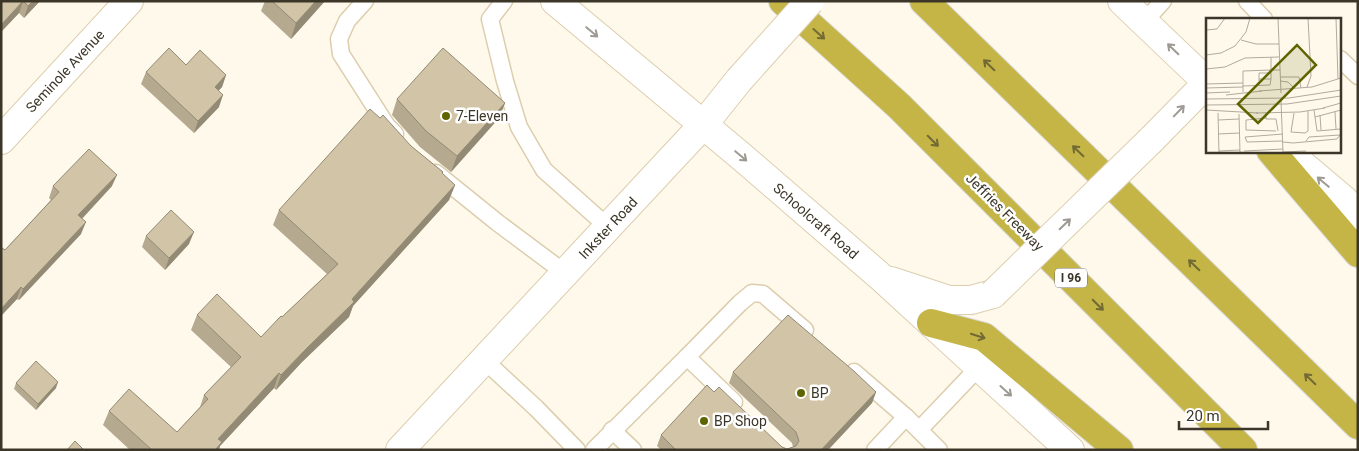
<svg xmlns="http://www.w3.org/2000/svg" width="1359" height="451" font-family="Roboto,sans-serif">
<rect width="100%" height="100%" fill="#fff9ec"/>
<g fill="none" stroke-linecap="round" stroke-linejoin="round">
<defs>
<g id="service">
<path d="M 365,1 L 347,21 L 339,39 L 341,54 L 387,126 L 395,134"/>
<path d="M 504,1 L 490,19 L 505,81 L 519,127 L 544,170 L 608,227"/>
<path d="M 1247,1 L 1264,19"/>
<path d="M 1144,22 L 1163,1"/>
<path d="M 1340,59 L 1358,76"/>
<path d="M 436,173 L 498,223 L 565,273"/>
<path d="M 687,357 L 740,303 L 752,293 L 763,294 L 805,330"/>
<path d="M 484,360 L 536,408 L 577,450"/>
<path d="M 854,372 L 906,417 L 939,450"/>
<path d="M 612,430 L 633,450"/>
<path d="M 919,430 L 979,367"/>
<path d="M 594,450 L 687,357 L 734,402"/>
<path d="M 875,450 L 906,417"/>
</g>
<path id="minor" d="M 1,140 L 129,1"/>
<g id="secondary">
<path d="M 555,1 L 742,157 L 882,278 L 1070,450"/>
<path d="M 1122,1 L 1208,83"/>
<path d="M 1151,140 L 1207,83"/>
<path d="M 1286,151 L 1344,200 L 1358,215"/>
<path d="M 891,281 L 949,300 L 971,300 L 993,294"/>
<path d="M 400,450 L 703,125 L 739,80"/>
</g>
<g id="motorway">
<path d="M 783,1 L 899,106 L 1243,450"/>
<path d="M 924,1 L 1358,425"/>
<path d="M 1271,151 L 1358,253"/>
<path d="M 931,323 L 984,337 L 1119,450"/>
</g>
</defs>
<use href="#service" stroke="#dccead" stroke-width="19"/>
<use href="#minor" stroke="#dccead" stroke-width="30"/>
<use href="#secondary" stroke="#dccead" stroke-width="30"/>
<use href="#motorway" stroke="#d8d7d4" stroke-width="30"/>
<use href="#service" stroke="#fff" stroke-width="16"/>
<use href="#minor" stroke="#fff" stroke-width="28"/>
<use href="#secondary" stroke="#fff" stroke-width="28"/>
<use href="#motorway" stroke="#c4b546" stroke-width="28"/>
<defs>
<g id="secondary-bridge">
<path d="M 739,80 L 810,1"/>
<path d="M 993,294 L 1151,140"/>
</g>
</defs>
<use href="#secondary-bridge" stroke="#dccead" stroke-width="30" stroke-linecap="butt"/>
<use href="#secondary-bridge" stroke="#fff" stroke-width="28"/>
</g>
<g fill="#b5a990">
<path d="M 1,1 L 40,1 L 24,18 L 19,13 L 1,32 Z"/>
<path d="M 265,1 L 325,1 L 291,39 L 261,11 Z"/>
<path d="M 186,65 L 226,75 L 222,87 L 219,90 L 219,107 L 194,133 L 141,84 L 146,72 Z"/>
<path d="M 397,99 L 505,103 L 499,118 L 451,172 L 420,147 L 392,115 Z"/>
<path d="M 411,146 L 443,172 L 442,174 L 455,185 L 449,200 L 353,306 L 349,317 L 302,362 L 276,390 L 274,388 L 220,446 L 219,450 L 130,450 L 103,425 L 109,411 L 177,432 L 200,407 L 204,395 L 231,367 L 191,330 L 197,315 L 261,337 L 327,274 L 273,225 L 279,210 Z"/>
<path d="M 53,186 L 112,186 L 82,219 L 81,234 L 19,300 L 17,299 L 1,316 L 1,250 L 5,250 L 51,200 L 49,198 Z"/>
<path d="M 146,236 L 189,244 L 165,270 L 142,247 Z"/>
<path d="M 733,372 L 876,392 L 872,403 L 828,450 L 661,450 L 657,446 L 661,435 L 782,447 L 787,449 L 793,447 L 792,443 L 729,383 Z"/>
<path d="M 16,383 L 56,388 L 36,410 L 14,389 Z"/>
</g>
<g fill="#938a75">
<path d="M 23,1 L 19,13 L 1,32 L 1,25 Z"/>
<path d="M 33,1 L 40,1 L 24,18 L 28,6 Z"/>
<path d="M 316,1 L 325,1 L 291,39 L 296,23 Z"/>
<path d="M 226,75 L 222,87 L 211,99 L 215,87 Z"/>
<path d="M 223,95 L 219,107 L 194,133 L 198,121 Z"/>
<path d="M 505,103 L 499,118 L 451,172 L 457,156 Z"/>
<path d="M 117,175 L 112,186 L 74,227 L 78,215 Z"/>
<path d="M 455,185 L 449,200 L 353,306 L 349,317 L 302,362 L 276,390 L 281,375 L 352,299 Z"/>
<path d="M 86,222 L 81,234 L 19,300 L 23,289 Z"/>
<path d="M 194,232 L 189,244 L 165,270 L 169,258 Z"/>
<path d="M 21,287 L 17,299 L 1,316 L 1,309 Z"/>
<path d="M 279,373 L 274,388 L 220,446 L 219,450 L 215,450 L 218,439 Z"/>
<path d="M 58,382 L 56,388 L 36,410 L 38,404 Z"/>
<path d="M 876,392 L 872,403 L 828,450 L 821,450 Z"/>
</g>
<g fill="#d2c5a7" stroke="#938a75">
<path d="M 1,1 L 23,1 L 1,25 Z"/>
<path d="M 23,1 L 33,1 L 28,6 Z"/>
<path d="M 272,1 L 316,1 L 296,23 Z"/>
<path d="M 169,48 L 186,65 L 200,50 L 226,75 L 215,87 L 223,95 L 198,121 L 146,72 Z"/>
<path d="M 443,48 L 505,103 L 457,156 L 426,131 L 397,99 Z"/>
<path d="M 370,109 L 380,118 L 383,115 L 411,146 L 443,172 L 442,173 L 455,185 L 352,299 L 354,302 L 307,348 L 281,375 L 279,373 L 218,439 L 222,442 L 215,450 L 152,450 L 109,411 L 129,389 L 177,432 L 208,399 L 204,395 L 241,357 L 197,315 L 217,294 L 261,337 L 281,316 L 282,317 L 338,264 L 279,210 Z"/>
<path d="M 89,149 L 117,175 L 78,215 L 86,222 L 23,289 L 21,287 L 1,309 L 1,250 L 2,248 L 5,250 L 59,192 L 53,186 Z"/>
<path d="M 171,210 L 194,232 L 169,258 L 146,236 Z"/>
<path d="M 788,315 L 855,372 L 876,392 L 821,450 L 676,450 L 661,435 L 707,385 L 714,392 L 719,387 L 782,447 L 787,449 L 796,446 L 799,441 L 796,432 L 733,372 Z"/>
<path d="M 36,361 L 58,382 L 38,404 L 16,383 Z"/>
<path d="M 75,441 L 84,450 L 67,450 Z"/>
</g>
<defs><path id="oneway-shaft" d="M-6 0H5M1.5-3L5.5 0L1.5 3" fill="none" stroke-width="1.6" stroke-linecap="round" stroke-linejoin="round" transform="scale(1.25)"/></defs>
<g stroke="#9d9a94">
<use href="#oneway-shaft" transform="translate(592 32) rotate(40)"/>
<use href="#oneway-shaft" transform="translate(1173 49) rotate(-136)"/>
<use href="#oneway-shaft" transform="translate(1179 111) rotate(-46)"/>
<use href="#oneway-shaft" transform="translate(741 156) rotate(40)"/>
<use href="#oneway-shaft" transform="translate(1323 182) rotate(-140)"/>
<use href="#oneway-shaft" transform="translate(1065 224) rotate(-44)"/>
<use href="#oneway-shaft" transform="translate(1006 391) rotate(42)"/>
</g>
<g stroke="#726934">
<use href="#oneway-shaft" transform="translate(819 34) rotate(42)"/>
<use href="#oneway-shaft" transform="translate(989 65) rotate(-136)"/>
<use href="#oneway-shaft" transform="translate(933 141) rotate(45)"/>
<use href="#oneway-shaft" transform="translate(1078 151) rotate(-136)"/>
<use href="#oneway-shaft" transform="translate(1194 265) rotate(-136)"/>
<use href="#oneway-shaft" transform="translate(1098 305) rotate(45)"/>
<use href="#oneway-shaft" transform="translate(978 336) rotate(18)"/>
<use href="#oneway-shaft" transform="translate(1310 379) rotate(-136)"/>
</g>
<g fill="#5d6400" stroke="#fff" stroke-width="2">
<circle cx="446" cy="116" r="5"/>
<circle cx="801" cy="393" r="5"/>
<circle cx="704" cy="421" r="5"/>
</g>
<g text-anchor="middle" stroke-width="5" stroke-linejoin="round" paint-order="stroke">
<rect fill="#fff" stroke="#767268" stroke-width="1" x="1055" y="268.5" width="32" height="19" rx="4"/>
<g font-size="12" font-weight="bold" fill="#3b3628">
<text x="1071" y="282">I 96</text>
</g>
<g font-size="14" fill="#3b3628" stroke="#fff">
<text transform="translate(65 71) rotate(-47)" y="5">Seminole Avenue</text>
<text transform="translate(1005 212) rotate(45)" y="5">Jeffries Freeway</text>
<text transform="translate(816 221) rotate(41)" y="5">Schoolcraft Road</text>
<text transform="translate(608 228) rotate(-47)" y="5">Inkster Road</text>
</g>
<g font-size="14" fill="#3b3628" stroke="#fff" text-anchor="start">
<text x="456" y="121">7-Eleven</text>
<text x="811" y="398">BP</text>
<text x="714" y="426">BP Shop</text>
</g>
</g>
<g transform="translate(1206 18)">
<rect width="135" height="135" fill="#fff9ec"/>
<path fill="none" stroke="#b1ab9e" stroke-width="1" d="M 72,0 L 75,75M 130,0 L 132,61M 0,12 L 11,11 L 19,0M 35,22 L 50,26 L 73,26M 0,37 L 15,35 L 29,28 L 40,14 L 44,0M 65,39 L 65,52 L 74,52M 0,51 L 19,49 L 39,40 L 73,39M 75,59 L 93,59 L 95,70M 53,63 L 53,55 L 65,55M 74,63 L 82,64 L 88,70M 0,66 L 37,65M 37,68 L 64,67 L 65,61M 101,69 L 105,58 L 102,0M 0,70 L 37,69M 53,73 L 106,69 L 135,60M 37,74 L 37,53 L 65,52 L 65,61 L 53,61M 0,75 L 24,74M 20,77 L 56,73M 0,81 L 83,80 L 135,72M 75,83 L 77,135M 0,87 L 81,86 L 135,78M 117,90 L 135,85M 0,92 L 52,95M 108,92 L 111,113 L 135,111M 129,94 L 130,111M 12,95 L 13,135M 50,95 L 94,94 L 119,90M 60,95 L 60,101 L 70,101 L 72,113M 88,95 L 85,114 L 99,115 L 102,113 L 102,93M 33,96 L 34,135M 114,97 L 115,112M 109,99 L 135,92M 60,100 L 40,102 L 40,112 L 70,113M 12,102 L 33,101M 12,116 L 34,115M 76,123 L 41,124 L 39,119 L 77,116M 77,124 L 87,125 L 131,121 L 134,117 L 103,119 L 100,123M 13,133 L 34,132M 38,133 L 77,131M 77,134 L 100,133"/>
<path fill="#5d6400" fill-opacity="0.15" stroke="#5d6400" stroke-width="2.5" d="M 91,27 L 110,47 L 52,105 L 32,86 Z"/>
<rect width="135" height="135" fill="none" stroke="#3b3628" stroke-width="2.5"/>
</g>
<rect width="1359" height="451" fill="none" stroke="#3b3628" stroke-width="5"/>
<path d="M1179 421v8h89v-8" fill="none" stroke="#3b3628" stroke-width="2.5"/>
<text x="1186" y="421" font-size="15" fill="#3b3628" stroke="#ffffff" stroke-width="4" paint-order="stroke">20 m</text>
</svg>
